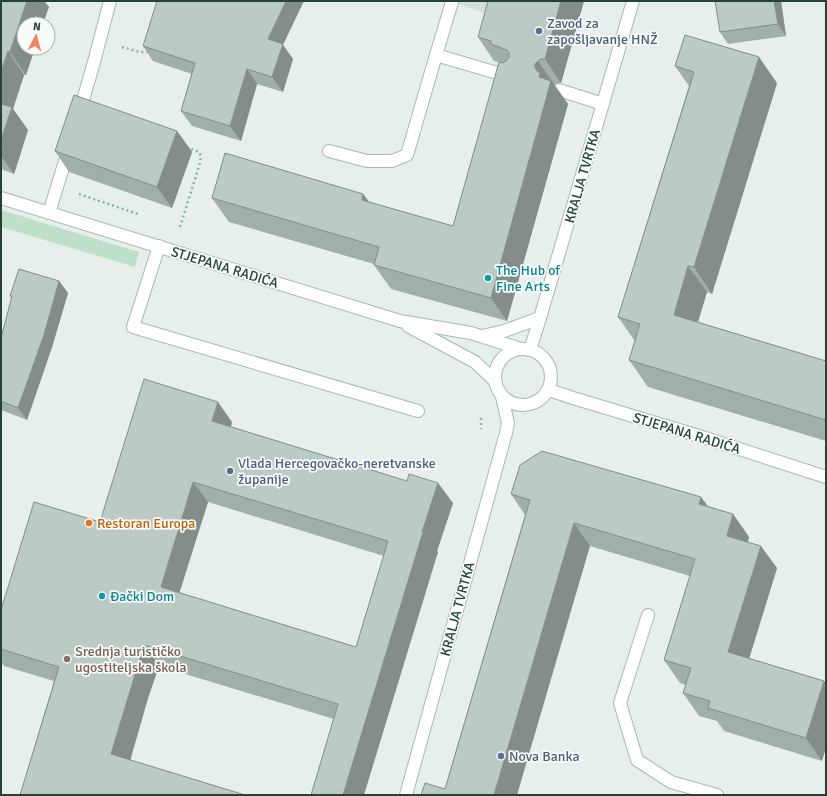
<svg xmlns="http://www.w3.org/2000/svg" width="827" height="796" font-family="Signika,sans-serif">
<rect width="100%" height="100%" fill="#e6efeb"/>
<path fill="#d4dfda" d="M 449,1 L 494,1 L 490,15 Z"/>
<path fill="#bfe0c8" d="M 1,210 L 139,252 L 135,267 L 1,227 Z"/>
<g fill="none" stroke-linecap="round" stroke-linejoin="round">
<defs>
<g id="minor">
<path d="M 436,55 L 452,2"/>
<path d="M 559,90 L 603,104"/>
<path d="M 79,114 L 94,62 L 110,1"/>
<path d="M 329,151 L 367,161 L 392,161 L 407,155 L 436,55 L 511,77"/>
<path d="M 1,198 L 400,321 L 471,333 L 521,349"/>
<path d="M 49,213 L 69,148"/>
<path d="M 159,246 L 133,327 L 418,411"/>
<path d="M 408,326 L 475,362 L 495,381"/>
<path d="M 482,336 L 504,331 L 540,318"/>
<circle cx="523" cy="377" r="28"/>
<path d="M 530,350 L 540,318 L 633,1"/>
<path d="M 549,390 L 573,398 L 699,436 L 826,477"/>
<path d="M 648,615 L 620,703 L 637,760 L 671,782 L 717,795"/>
<path d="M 406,795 L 506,433 L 508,423 L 502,397"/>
</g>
</defs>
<use href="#minor" stroke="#a8b8b2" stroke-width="14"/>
<g stroke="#86b3a5" stroke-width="2.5" stroke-dasharray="2 3" stroke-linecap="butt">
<path d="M 122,47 L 140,52 L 150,52"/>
<path d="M 79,194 L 138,214"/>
<path d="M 180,227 L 200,163 L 201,156 L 199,152 L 186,147"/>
<path d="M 481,418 L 481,429"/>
</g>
<use href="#minor" stroke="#fff" stroke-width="12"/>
</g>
<g fill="#a1aea9" fill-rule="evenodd">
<path d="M 1,1 L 44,1 L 49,7 L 24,48 L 35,48 L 26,75 L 24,75 L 13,109 L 28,130 L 14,174 L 1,169 Z"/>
<path d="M 584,1 L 561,83 L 558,83 L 554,85 L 568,104 L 507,321 L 391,289 L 374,265 L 374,264 L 229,222 L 212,198 L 363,194 L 369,202 L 453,226 L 501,63 L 494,61 L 478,37 Z"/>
<path d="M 715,1 L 781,1 L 786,36 L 728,44 L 720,32 Z"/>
<path d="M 283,45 L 293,59 L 283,92 L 257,84 L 241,141 L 192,126 L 181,111 L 192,74 L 153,61 L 143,46 Z"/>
<path d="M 675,66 L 777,83 L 712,294 L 707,292 L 698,322 L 826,361 L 826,441 L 648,387 L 629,360 L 635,341 L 618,317 L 689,86 Z"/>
<path d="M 177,131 L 192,152 L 172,208 L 69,172 L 55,151 Z"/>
<path d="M 59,281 L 68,293 L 52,347 L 27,420 L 1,410 L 1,338 L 12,298 L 10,296 Z"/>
<path d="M 232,422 L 231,427 L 453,503 L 437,551 L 438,552 L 334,719 L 159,666 L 148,698 L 130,760 L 20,795 L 54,681 L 4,666 L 1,661 L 1,610 L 100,522 ZM 208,502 L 384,556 L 356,647 L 179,593 Z"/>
<path d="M 511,494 L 701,497 L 708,506 L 733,514 L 749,537 L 748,542 L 777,568 L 749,659 L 824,681 L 822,761 L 724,731 L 717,721 L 699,716 L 683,693 L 686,685 L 680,683 L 664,660 L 690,576 L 590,546 L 445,789 L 525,515 Z"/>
</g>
<g fill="#838d89">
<path d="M 27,1 L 44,1 L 49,7 L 43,24 L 24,24 L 24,48 L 35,48 L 26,75 L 10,52 Z"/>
<path d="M 286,1 L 304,1 L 283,45 L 293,59 L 283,92 L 272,77 L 268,39 Z"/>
<path d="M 561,1 L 584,1 L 561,83 L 545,59 Z"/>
<path d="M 774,1 L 781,1 L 786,36 L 778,24 Z"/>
<path d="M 8,51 L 24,75 L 13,109 L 28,130 L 14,174 L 1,156 L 1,72 Z"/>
<path d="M 759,57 L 777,83 L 712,294 L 694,267 Z"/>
<path d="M 538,61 L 568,104 L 507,321 L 491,298 L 539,77 L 535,68 L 535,64 Z"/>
<path d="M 247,69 L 257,84 L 241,141 L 230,126 Z"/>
<path d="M 177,131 L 192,152 L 172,208 L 157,187 Z"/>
<path d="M 363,194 L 380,217 L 362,200 Z"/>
<path d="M 688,266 L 707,292 L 692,341 L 674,315 Z"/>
<path d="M 59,281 L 68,293 L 52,347 L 27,420 L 18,408 Z"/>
<path d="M 218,402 L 232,422 L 226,442 L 212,421 Z"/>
<path d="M 193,482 L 208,502 L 175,607 L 161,587 Z"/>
<path d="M 438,483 L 453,503 L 437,551 L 438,552 L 364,795 L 343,795 L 422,532 Z"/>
<path d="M 701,497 L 717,520 L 699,504 Z"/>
<path d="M 733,514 L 749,537 L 743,558 L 727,536 Z"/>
<path d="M 574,523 L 590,546 L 517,795 L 494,795 Z"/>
<path d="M 761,546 L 777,568 L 744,675 L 728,652 Z"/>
<path d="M 144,645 L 159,666 L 148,698 L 126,775 L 111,754 L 134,678 Z"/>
<path d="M 824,681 L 826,684 L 826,748 L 822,761 L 806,738 Z"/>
</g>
<g fill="#bbcac4" stroke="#838d89" fill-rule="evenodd">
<path d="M 1,1 L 27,1 L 10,52 L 8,51 L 1,72 Z"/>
<path d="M 157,1 L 286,1 L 268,39 L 283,44 L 272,77 L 247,69 L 230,126 L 181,111 L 195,63 L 143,46 Z"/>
<path d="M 488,1 L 561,1 L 545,59 L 541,59 L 538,61 L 535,64 L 535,68 L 537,71 L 540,73 L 539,77 L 551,81 L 491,298 L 374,265 L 379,247 L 212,198 L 225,153 L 363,194 L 362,200 L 453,226 L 499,62 L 503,63 L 506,61 L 509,57 L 509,53 L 507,50 L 491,44 L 491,41 L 478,37 Z"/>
<path d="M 715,1 L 774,1 L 778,24 L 720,32 Z"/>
<path d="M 685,35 L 759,57 L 694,267 L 688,266 L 674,315 L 826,361 L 826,420 L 629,360 L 640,324 L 618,317 L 694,72 L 675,66 Z"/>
<path d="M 74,95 L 177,131 L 157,187 L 55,151 Z"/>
<path d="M 1,104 L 12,107 L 1,140 Z"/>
<path d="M 19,269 L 59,281 L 44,335 L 18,408 L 1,401 L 1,338 L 12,296 L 10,296 Z"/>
<path d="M 144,379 L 218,402 L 212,421 L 407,481 L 409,474 L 438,483 L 422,532 L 423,532 L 343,795 L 311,795 L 338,704 L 144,645 L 134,678 L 111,754 L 245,795 L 20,795 L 59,667 L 1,649 L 1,610 L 34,502 L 100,522 ZM 193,482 L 388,541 L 356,647 L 161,587 Z"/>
<path d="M 542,451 L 701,497 L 699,504 L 733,514 L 727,536 L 761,546 L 728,652 L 824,681 L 806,738 L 708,708 L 710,701 L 683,693 L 691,668 L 664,660 L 695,559 L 574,523 L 494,795 L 421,795 L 425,783 L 445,789 L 530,500 L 511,494 L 520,465 Z"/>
</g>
<g fill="#5c6f8a" stroke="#f7fbf9" stroke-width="1.5">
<circle cx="539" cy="31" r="4"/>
<circle cx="230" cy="471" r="4"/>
<circle cx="501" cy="756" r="4"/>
</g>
<g fill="#0f9aa8" stroke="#f7fbf9" stroke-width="1.5">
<circle cx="488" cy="278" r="4"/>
<circle cx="102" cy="596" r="4"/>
</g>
<circle fill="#e8710a" stroke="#f7fbf9" stroke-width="1.5" cx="89" cy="523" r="4"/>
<circle fill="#8d6e63" stroke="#f7fbf9" stroke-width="1.5" cx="67" cy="659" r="4"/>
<g text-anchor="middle" stroke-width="3.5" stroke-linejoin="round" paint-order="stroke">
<g font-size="14" fill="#4e5e75" stroke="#f7fbf9" text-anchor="start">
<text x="547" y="28">Zavod za<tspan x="547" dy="16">zapošljavanje HNŽ</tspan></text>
<text x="238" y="468">Vlada Hercegovačko-neretvanske<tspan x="238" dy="16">županije</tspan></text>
<text x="509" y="761">Nova Banka</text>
</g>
<g font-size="14" fill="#24423a" stroke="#f7fbf9">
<text transform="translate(582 176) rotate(-74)" y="5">KRALJA TVRTKA</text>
<text transform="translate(225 267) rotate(17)" y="5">STJEPANA RADIĆA</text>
<text transform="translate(687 433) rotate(17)" y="5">STJEPANA RADIĆA</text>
<text transform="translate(457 609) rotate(-75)" y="5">KRALJA TVRTKA</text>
</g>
<g font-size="14" fill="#0d838f" stroke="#f7fbf9" text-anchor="start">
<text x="496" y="275">The Hub of<tspan x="496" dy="16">Fine Arts</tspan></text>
<text x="110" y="601">Đački Dom</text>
</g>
<g font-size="14" fill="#c56008" stroke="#f7fbf9" text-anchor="start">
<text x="97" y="528">Restoran Europa</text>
</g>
<g font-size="14" fill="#785e54" stroke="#f7fbf9" text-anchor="start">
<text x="75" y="656">Srednja turističko<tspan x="75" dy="16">ugostiteljska škola</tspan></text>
</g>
</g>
<rect width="827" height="796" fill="none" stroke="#24423a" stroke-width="4"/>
<g transform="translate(36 36) rotate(6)"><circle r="19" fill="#f7fbf9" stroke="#a3b1ad"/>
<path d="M0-3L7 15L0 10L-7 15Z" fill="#f4845f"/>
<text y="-6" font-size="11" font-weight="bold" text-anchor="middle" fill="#24423a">N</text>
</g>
</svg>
